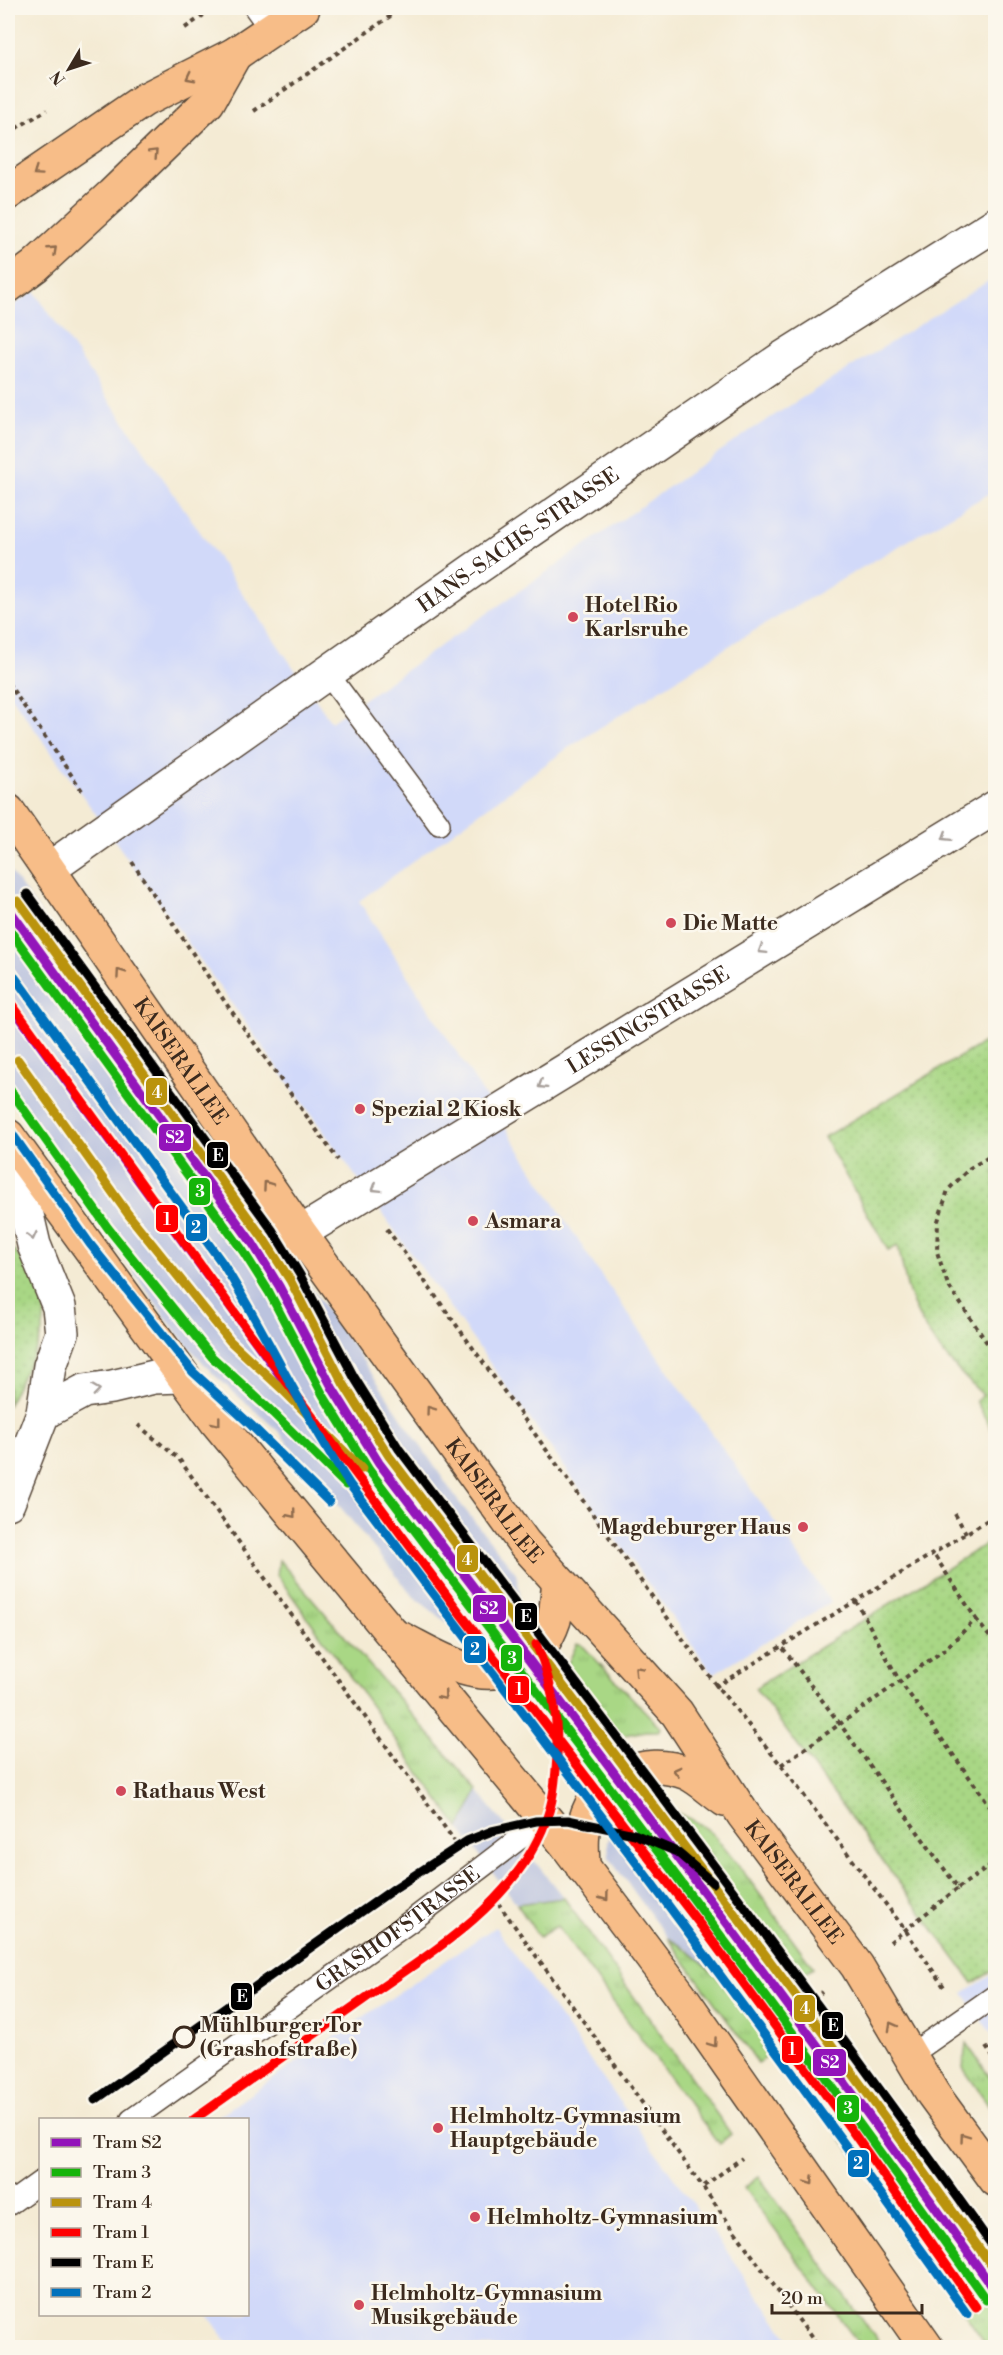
<svg xmlns="http://www.w3.org/2000/svg" width="1003" height="2355" font-family="'Libre Bodoni',serif">
<defs>
<pattern id="grass-tufts" width="24" height="20" patternUnits="userSpaceOnUse" patternTransform="scale(1.5)"><rect width="24" height="20" fill="#a9d785"/><path d="M3 7l-1-3M5 7V3M7 7l1-3M15 17l-1-3M17 17v-4M19 17l1-3" fill="none" stroke="#92b972"/></pattern>
<pattern id="park-dots" width="8" height="8" patternUnits="userSpaceOnUse" patternTransform="scale(1.5)"><rect width="8" height="8" fill="#a9d785"/><path d="M2 2h.1M6 6h.1" fill="none" stroke="#92b972" stroke-width="1.8" stroke-linecap="round"/></pattern>
</defs>
<rect width="100%" height="100%" fill="#fbf7ec"/>
<filter id="ink" filterUnits="userSpaceOnUse"><feTurbulence type="fractalNoise" baseFrequency=".0167" numOctaves="2"/><feDisplacementMap in="SourceGraphic" scale="12" xChannelSelector="R" yChannelSelector="G"/><feConvolveMatrix kernelMatrix="1 2 1 2 8 2 1 2 1" color-interpolation-filters="sRGB"/></filter>
<filter id="wash" filterUnits="userSpaceOnUse"><feTurbulence type="fractalNoise" baseFrequency=".008" numOctaves="4" result="noise"/><feDisplacementMap in="SourceGraphic" scale="24" xChannelSelector="R" yChannelSelector="G"/><feGaussianBlur stdDeviation="1.35" result="paint"/><feColorMatrix in="noise" values="0 0 0 0 0 0 0 0 0 0 0 0 0 0 0 0 0 1.4 0 .05"/><feComposite in="paint" operator="in"/></filter>
<g filter="url(#wash)">
<rect width="100%" height="100%" fill="#f4ebd4"/>
<g fill="#d1d9f9">
<path d="M 995,277 L 995,490 L 740,639 L 568,748 L 359,901 L 598,1271 L 831,1602 L 713,1674 L 8,692 L 8,310 L 34,291 L 331,722 L 751,430 Z"/>
<path d="M 495,1927 L 795,2347 L 231,2347 L 208,2315 L 248,2314 L 248,2120 L 214,2119 Z"/>
<path d="M 995,1973 L 995,2039 L 963,1993 Z"/>
</g>
<g fill="#bbc3de">
<path d="M 8,868 L 353,1346 L 458,1501 L 516,1573 L 520,1593 L 514,1617 L 509,1626 L 493,1638 L 473,1636 L 454,1628 L 414,1597 L 279,1432 L 213,1374 L 177,1333 L 8,1096 Z"/>
<path d="M 477,1790 L 564,1898 L 517,1904 L 459,1828 L 467,1815 Z"/>
<path d="M 642,1802 L 651,1803 L 666,1809 L 817,2020 L 779,2049 L 714,1973 L 686,1948 L 668,1938 L 609,1858 L 608,1842 L 613,1826 L 622,1813 L 630,1806 Z"/>
</g>
<g fill="url(#grass-tufts)" stroke="#728052" stroke-width="1.5">
<path d="M 279,1560 L 477,1790 L 467,1815 L 459,1828 L 277,1575 Z"/>
<path d="M 577,1644 L 581,1644 L 661,1728 L 658,1731 L 646,1731 L 614,1737 L 561,1670 L 569,1661 Z"/>
<path d="M 666,1809 L 691,1819 L 707,1829 L 717,1839 L 745,1874 L 813,1967 L 790,1982 Z"/>
<path d="M 564,1898 L 731,2134 L 719,2144 L 557,1926 L 539,1937 L 517,1904 Z"/>
<path d="M 668,1938 C 714,1963 746,2009 779,2049 L 758,2063 Z"/>
<path d="M 966,2043 L 995,2084 L 995,2114 L 963,2068 Z"/>
<path d="M 846,2059 L 995,2272 L 995,2347 L 988,2347 L 805,2087 Z"/>
<path d="M 759,2177 L 882,2347 L 861,2347 L 744,2188 Z"/>
</g>
<g fill="url(#park-dots)" stroke="#728052" stroke-width="1.5">
<path d="M 995,1036 L 995,1436 L 976,1401 L 983,1395 C 952,1366 921,1333 908,1290 C 904,1275 901,1260 898,1245 L 888,1250 L 824,1137 Z"/>
<path d="M 8,1243 C 15,1254 28,1264 34,1276 C 63,1327 25,1362 8,1406 Z"/>
<path d="M 995,1538 L 996,1969 L 973,1983 L 755,1688 Z"/>
</g>
</g>
<g filter="url(#ink)">
<g fill="none" stroke-linecap="round" stroke-linejoin="round">
<defs>
<g id="lane">
<path d="M 255,8 L 271,30"/>
<path d="M 327,673 L 439,824"/>
<path d="M 909,2056 L 996,1995"/>
<path id="s1" d="M 131,2120 L 411,1921 L 545,1819"/>
<path d="M 8,2205 L 40,2182"/>
</g>
<g id="street">
<path id="s2" d="M 49,869 L 472,571 L 781,359 L 996,224"/>
<path id="s3" d="M 300,1233 L 996,807"/>
<path d="M 43,1413 L 84,1391 L 112,1387 L 154,1377 L 181,1376"/>
<path d="M 8,1503 L 43,1413 L 50,1366 L 62,1333 L 59,1307 L 34,1245 L 9,1138"/>
</g>
<g id="primary">
<path d="M 8,193 L 144,100 L 235,54 L 303,8"/>
<path d="M 8,286 L 35,266 L 112,195 L 208,102 L 235,54"/>
<path id="s4" d="M 8,811 L 300,1233 L 524,1543 L 677,1713 L 743,1814 L 857,1966 L 933,2094 L 996,2180"/>
<path d="M 8,1136 L 216,1421 L 566,1844 L 680,1995 L 927,2348"/>
<path d="M 400,1638 C 420,1648 441,1661 463,1668 C 505,1681 540,1662 554,1620 C 557,1608 557,1594 559,1583"/>
<path d="M 583,1868 C 583,1853 580,1837 585,1822 C 597,1777 644,1756 687,1773 C 700,1779 713,1792 725,1800"/>
</g>
</defs>
<use href="#lane" stroke="#574739" stroke-width="24"/>
<use href="#street" stroke="#574739" stroke-width="36"/>
<use href="#primary" stroke="#574739" stroke-width="36"/>
<g stroke="#574739" stroke-width="4" stroke-dasharray="4.5 4.5" stroke-linecap="butt">
<path d="M 185,28 L 214,8"/>
<path d="M 254,111 L 402,8"/>
<path d="M 8,133 L 47,110"/>
<path d="M 8,683 L 83,792"/>
<path d="M 132,862 L 225,1002 L 338,1160"/>
<path d="M 996,1153 L 970,1168 L 948,1190 L 938,1221 L 937,1252 L 948,1285 L 996,1356"/>
<path d="M 387,1229 L 716,1685 L 781,1765 L 906,1931 L 944,1987"/>
<path d="M 138,1425 L 179,1459 L 456,1843"/>
<path d="M 955,1514 L 966,1533"/>
<path d="M 856,1601 L 899,1680 L 996,1814"/>
<path d="M 976,1619 L 996,1645"/>
<path d="M 715,1687 L 996,1515"/>
<path d="M 781,1765 L 840,1724 L 782,1647"/>
<path d="M 958,1888 L 996,1862"/>
<path d="M 498,1903 L 819,2348"/>
<path d="M 890,1942 L 958,1888 L 840,1724 L 944,1650 L 976,1619 L 933,1553"/>
<path d="M 839,2031 L 845,2038"/>
<path d="M 986,2047 L 996,2062"/>
<path d="M 787,2072 L 786,2071 L 839,2031 L 814,1998 L 822,1992"/>
<path d="M 704,2186 L 742,2158"/>
</g>
<use href="#lane" stroke="#fff" stroke-width="21"/>
<use href="#street" stroke="#fff" stroke-width="33"/>
<use href="#primary" stroke="#f7bd88" stroke-width="33"/>
<defs>
<g id="tram-1">
<path d="M 8,908 L 253,1244 L 279,1286 L 333,1389 L 379,1463 C 588,1737 796,2011 996,2292"/>
<path d="M 8,1001 L 287,1385"/>
</g>
<g id="tram-2">
<path d="M 8,928 L 243,1251 L 269,1292 L 323,1395 L 369,1470 C 578,1745 787,2019 986,2300"/>
<path d="M 8,1087 L 108,1228 L 212,1357 L 268,1408 L 346,1485"/>
</g>
<g id="tram-3">
<path d="M 18,901 L 263,1238 L 290,1280 L 343,1383 L 389,1456 C 594,1726 799,1995 996,2272"/>
<path d="M 18,1060 L 128,1214 L 230,1341 L 284,1391 L 362,1469"/>
</g>
<g id="tram-4">
<path d="M 8,999 L 249,1332 L 463,1617 L 702,1927 L 850,2128 L 976,2307"/>
<path d="M 193,2120 C 250,2080 307,2040 363,2000 C 434,1951 525,1897 550,1808 C 555,1791 556,1772 557,1755 C 558,1716 552,1680 536,1644"/>
</g>
<g id="tram-5">
<path d="M 27,894 L 273,1231 L 300,1275 L 354,1377 L 399,1449 C 600,1715 803,1979 996,2251"/>
<path d="M 95,2100 L 395,1888 L 467,1841 L 492,1831 L 536,1821 L 568,1820 L 634,1834 L 677,1852 L 713,1883"/>
</g>
<g id="tram-6">
<path d="M 8,968 L 223,1264 C 268,1336 303,1414 350,1485 C 559,1759 767,2033 967,2314"/>
<path d="M 8,1128 L 90,1244 L 193,1372 L 251,1425 L 329,1502"/>
</g>
</defs>
<use href="#tram-1" stroke="#fbf7ec" stroke-width="14"/>
<use href="#tram-2" stroke="#fbf7ec" stroke-width="14"/>
<use href="#tram-3" stroke="#fbf7ec" stroke-width="14"/>
<use href="#tram-4" stroke="#fbf7ec" stroke-width="14"/>
<use href="#tram-5" stroke="#fbf7ec" stroke-width="14"/>
<use href="#tram-6" stroke="#fbf7ec" stroke-width="14"/>
<use href="#tram-1" stroke="#9313ba" stroke-width="9"/>
<use href="#tram-2" stroke="#15b40a" stroke-width="9"/>
<use href="#tram-3" stroke="#ba930d" stroke-width="9"/>
<use href="#tram-4" stroke="#f00" stroke-width="9"/>
<use href="#tram-5" stroke="#000" stroke-width="9"/>
<use href="#tram-6" stroke="#0071bc" stroke-width="9"/>
</g>
<defs><path id="oneway-chevron" d="M-2-3.5L2.5 0L-2 3.5" fill="none" stroke-width="1.6" stroke-linecap="round" stroke-linejoin="round" transform="scale(1.5)"/></defs>
<g stroke="#906c4e">
<use href="#oneway-chevron" transform="translate(190 77) rotate(153)"/>
<use href="#oneway-chevron" transform="translate(154 153) rotate(-45)"/>
<use href="#oneway-chevron" transform="translate(37 172) rotate(145)"/>
<use href="#oneway-chevron" transform="translate(53 250) rotate(-43)"/>
<use href="#oneway-chevron" transform="translate(120 973) rotate(-125)"/>
<use href="#oneway-chevron" transform="translate(267 1185) rotate(-125)"/>
<use href="#oneway-chevron" transform="translate(430 1410) rotate(-126)"/>
<use href="#oneway-chevron" transform="translate(217 1422) rotate(52)"/>
<use href="#oneway-chevron" transform="translate(292 1514) rotate(51)"/>
<use href="#oneway-chevron" transform="translate(638 1670) rotate(-133)"/>
<use href="#oneway-chevron" transform="translate(443 1696) rotate(51)"/>
<use href="#oneway-chevron" transform="translate(677 1771) rotate(-165)"/>
<use href="#oneway-chevron" transform="translate(605 1897) rotate(53)"/>
<use href="#oneway-chevron" transform="translate(892 2026) rotate(-119)"/>
<use href="#oneway-chevron" transform="translate(713 2043) rotate(55)"/>
<use href="#oneway-chevron" transform="translate(964 2137) rotate(-126)"/>
<use href="#oneway-chevron" transform="translate(810 2181) rotate(55)"/>
</g>
<g stroke="#a79f9a">
<use href="#oneway-chevron" transform="translate(946 837) rotate(148)"/>
<use href="#oneway-chevron" transform="translate(762 950) rotate(148)"/>
<use href="#oneway-chevron" transform="translate(542 1085) rotate(148)"/>
<use href="#oneway-chevron" transform="translate(376 1188) rotate(148)"/>
<use href="#oneway-chevron" transform="translate(32 1236) rotate(77)"/>
<use href="#oneway-chevron" transform="translate(96 1390) rotate(-8)"/>
</g>
</g>
<g fill="#d1495b" stroke="#fbf7ec" stroke-width="2">
<circle cx="573" cy="617" r="6"/>
<circle cx="671" cy="923" r="6"/>
<circle cx="360" cy="1109" r="6"/>
<circle cx="473" cy="1221" r="6"/>
<circle cx="803" cy="1527" r="6"/>
<circle cx="121" cy="1791" r="6"/>
<circle cx="438" cy="2128" r="6"/>
<circle cx="475" cy="2217" r="6"/>
<circle cx="359" cy="2305" r="6"/>
</g>
<circle fill="#fbf7ec" stroke="#3b2a1e" stroke-width="3" cx="184" cy="2037" r="10"/>
<g text-anchor="middle" stroke-width="5" stroke-linejoin="round" paint-order="stroke">
<g font-size="21" fill="#3b2a1e" stroke="#fbf7ec">
<text dy="7" stroke="none"><textPath href="#s2" startOffset="573">HANS-SACHS-STRASSE</textPath></text>
<text dy="7" stroke="none"><textPath href="#s3" startOffset="408">LESSINGSTRASSE</textPath></text>
<text dy="7" stroke="none"><textPath href="#s4" startOffset="304">KAISERALLEE</textPath></text>
<text dy="7" stroke="none"><textPath href="#s4" startOffset="844">KAISERALLEE</textPath></text>
<text dy="7" stroke="none"><textPath href="#s4" startOffset="1330">KAISERALLEE</textPath></text>
<text dy="7" stroke="none"><textPath href="#s1" startOffset="328">GRASHOFSTRASSE</textPath></text>
</g>
<g font-size="21" font-weight="bold" fill="#3b2a1e" stroke="#fbf7ec" text-anchor="start">
<text x="585" y="612">Hotel Rio<tspan x="585" dy="24">Karlsruhe</tspan></text>
<text x="683" y="930">Die Matte</text>
<text x="372" y="1116">Spezial 2 Kiosk</text>
<text x="485" y="1228">Asmara</text>
<text x="791" y="1534" text-anchor="end">Magdeburger Haus</text>
<text x="133" y="1798">Rathaus West</text>
<text x="450" y="2123">Helmholtz-Gymnasium<tspan x="450" dy="24">Hauptgebäude</tspan></text>
<text x="487" y="2224">Helmholtz-Gymnasium</text>
<text x="371" y="2300">Helmholtz-Gymnasium<tspan x="371" dy="24">Musikgebäude</tspan></text>
</g>
<g font-size="21" font-weight="bold" fill="#3b2a1e" stroke="#fbf7ec" text-anchor="start">
<text x="200" y="2032">Mühlburger Tor<tspan x="200" dy="24">(Grashofstraße)</tspan></text>
</g>
</g>
<g stroke="#fbf7ec" stroke-width="2">
<rect x="145" y="1077" width="23" height="29" rx="6" fill="#ba930d"/>
<rect x="158" y="1123" width="34" height="29" rx="6" fill="#9313ba"/>
<rect x="206" y="1141" width="23" height="28" rx="6" fill="#000"/>
<rect x="188" y="1177" width="23" height="29" rx="6" fill="#15b40a"/>
<rect x="155" y="1204" width="24" height="29" rx="6" fill="#f00"/>
<rect x="185" y="1213" width="23" height="29" rx="6" fill="#0071bc"/>
<rect x="456" y="1544" width="23" height="29" rx="6" fill="#ba930d"/>
<rect x="472" y="1594" width="35" height="29" rx="6" fill="#9313ba"/>
<rect x="514" y="1602" width="24" height="29" rx="6" fill="#000"/>
<rect x="463" y="1635" width="24" height="29" rx="6" fill="#0071bc"/>
<rect x="500" y="1644" width="23" height="28" rx="6" fill="#15b40a"/>
<rect x="507" y="1675" width="23" height="29" rx="6" fill="#f00"/>
<rect x="230" y="1982" width="23" height="29" rx="6" fill="#000"/>
<rect x="793" y="1994" width="23" height="29" rx="6" fill="#ba930d"/>
<rect x="821" y="2011" width="23" height="29" rx="6" fill="#000"/>
<rect x="781" y="2035" width="23" height="29" rx="6" fill="#f00"/>
<rect x="812" y="2048" width="35" height="29" rx="6" fill="#9313ba"/>
<rect x="836" y="2094" width="24" height="29" rx="6" fill="#15b40a"/>
<rect x="847" y="2149" width="23" height="29" rx="6" fill="#0071bc"/>
</g>
<g font-size="16" text-anchor="middle" font-weight="bold" fill="#fff">
<text x="157" y="1098">4</text>
<text x="175" y="1143">S2</text>
<text x="218" y="1161">E</text>
<text x="200" y="1197">3</text>
<text x="167" y="1225">1</text>
<text x="196" y="1233">2</text>
<text x="467" y="1565">4</text>
<text x="489" y="1614">S2</text>
<text x="526" y="1622">E</text>
<text x="475" y="1655">2</text>
<text x="512" y="1664">3</text>
<text x="519" y="1695">1</text>
<text x="242" y="2002">E</text>
<text x="805" y="2014">4</text>
<text x="833" y="2031">E</text>
<text x="792" y="2055">1</text>
<text x="830" y="2068">S2</text>
<text x="848" y="2114">3</text>
<text x="858" y="2169">2</text>
</g>
<rect width="1003" height="2355" fill="none" stroke="#fbf7ec" stroke-width="30"/>
<rect x="39" y="2118" width="210" height="198" fill="#fbf7ec" stroke="#aea59a" stroke-width="1.5"/>
<rect x="51" y="2138" width="30" height="9" fill="#9313ba" stroke="#aea59a" stroke-width="1.5"/>
<text x="93" y="2148" font-size="18" fill="#3b2a1e">Tram S2</text>
<rect x="51" y="2168" width="30" height="9" fill="#15b40a" stroke="#aea59a" stroke-width="1.5"/>
<text x="93" y="2178" font-size="18" fill="#3b2a1e">Tram 3</text>
<rect x="51" y="2198" width="30" height="9" fill="#ba930d" stroke="#aea59a" stroke-width="1.5"/>
<text x="93" y="2208" font-size="18" fill="#3b2a1e">Tram 4</text>
<rect x="51" y="2228" width="30" height="9" fill="#ff0000" stroke="#aea59a" stroke-width="1.5"/>
<text x="93" y="2238" font-size="18" fill="#3b2a1e">Tram 1</text>
<rect x="51" y="2258" width="30" height="9" fill="#000000" stroke="#aea59a" stroke-width="1.5"/>
<text x="93" y="2268" font-size="18" fill="#3b2a1e">Tram E</text>
<rect x="51" y="2288" width="30" height="9" fill="#0071bc" stroke="#aea59a" stroke-width="1.5"/>
<text x="93" y="2298" font-size="18" fill="#3b2a1e">Tram 2</text>
<g transform="translate(69 69) rotate(231)" stroke="#fbf7ec" stroke-width="4.5" paint-order="stroke">
<path d="M0-4.5L10 22L0 15L-10 22Z" fill="#3b2a1e"/>
<text y="-9" font-size="16" font-weight="bold" text-anchor="middle" fill="#3b2a1e">N</text>
</g>
<path d="M772 2304v9h150v-9" fill="none" stroke="#3b2a1e" stroke-width="3"/>
<text x="781" y="2304" font-size="18" fill="#3b2a1e" stroke="#fbf7ec" stroke-width="4.5" paint-order="stroke">20 m</text>
</svg>
